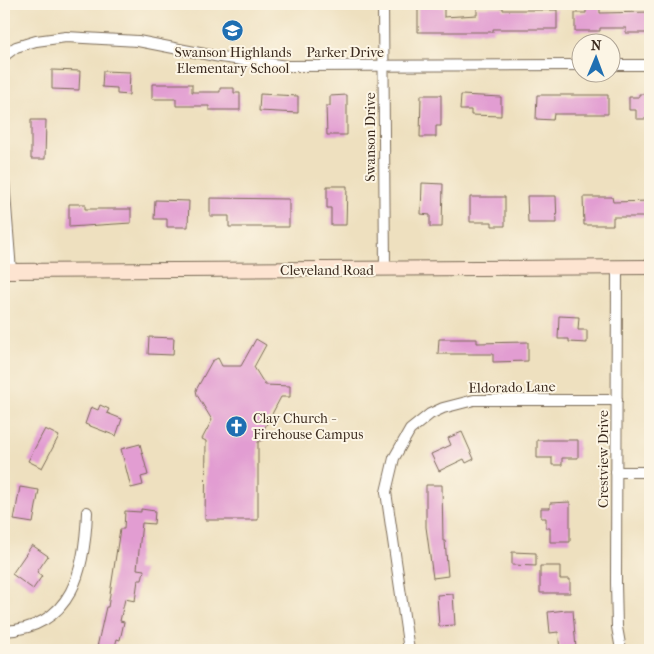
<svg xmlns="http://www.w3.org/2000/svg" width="654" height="654" font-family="'IM FELL French Canon',serif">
<rect width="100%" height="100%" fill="#fcf5e5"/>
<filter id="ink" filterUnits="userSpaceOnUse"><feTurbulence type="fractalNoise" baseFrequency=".02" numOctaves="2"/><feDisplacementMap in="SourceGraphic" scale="10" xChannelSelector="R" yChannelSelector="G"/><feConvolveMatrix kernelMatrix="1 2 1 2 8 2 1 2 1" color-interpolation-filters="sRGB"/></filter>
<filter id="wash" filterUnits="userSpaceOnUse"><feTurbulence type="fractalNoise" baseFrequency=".0096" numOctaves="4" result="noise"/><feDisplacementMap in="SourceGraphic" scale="20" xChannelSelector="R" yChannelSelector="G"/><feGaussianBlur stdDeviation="1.12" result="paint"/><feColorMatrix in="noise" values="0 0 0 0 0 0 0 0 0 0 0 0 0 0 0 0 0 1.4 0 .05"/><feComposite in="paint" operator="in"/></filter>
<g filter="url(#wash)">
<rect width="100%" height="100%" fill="#eee0bf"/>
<g id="blocks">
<g fill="#e29dd2">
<path d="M 586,4 L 600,4 L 600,13 L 650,12 L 650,33 L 626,33 L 626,28 L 600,28 L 600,31 L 575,31 L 575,13 L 586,13 Z"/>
<path d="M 418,7 L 444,7 L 444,17 L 477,15 L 477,7 L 503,7 L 503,10 L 557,10 L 557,29 L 493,29 L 493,32 L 418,32 Z"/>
<path d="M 52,70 L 80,71 L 79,90 L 52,89 Z"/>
<path d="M 103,71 L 130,72 L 129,95 L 117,94 L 117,88 L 102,87 Z"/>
<path d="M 152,84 L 192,84 L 192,92 L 220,92 L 220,88 L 234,88 L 234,93 L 240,93 L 240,110 L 209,110 L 209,106 L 176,106 L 176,99 L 152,99 Z"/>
<path d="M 260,94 L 298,96 L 298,113 L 259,111 Z"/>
<path d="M 639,94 L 650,94 L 650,119 L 636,119 L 636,110 L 629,110 L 629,97 L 639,97 Z"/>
<path d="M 347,95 L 347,135 L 327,135 L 326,106 L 330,106 L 330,96 Z"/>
<path d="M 421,95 L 441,95 L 441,126 L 436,126 L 436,137 L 420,137 Z"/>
<path d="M 461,95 L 501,97 L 501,116 L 471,115 L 471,110 L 460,110 Z"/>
<path d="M 537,95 L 608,95 L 608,114 L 554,114 L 553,120 L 536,119 Z"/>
<path d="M 31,120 L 46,120 L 45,159 L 31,159 Z"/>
<path d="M 422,183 L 443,184 L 442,227 L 430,227 L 430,215 L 421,214 Z"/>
<path d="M 327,186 L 347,186 L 346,225 L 331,225 L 331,208 L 327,208 Z"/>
<path d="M 527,196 L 556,196 L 557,223 L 528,223 Z"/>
<path d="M 470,197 L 505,197 L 505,226 L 492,226 L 492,222 L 470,222 Z"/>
<path d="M 583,197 L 612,197 L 613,202 L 650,201 L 650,217 L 613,217 L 613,225 L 584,225 Z"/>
<path d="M 210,198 L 289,199 L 289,227 L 229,227 L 229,216 L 210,216 Z"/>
<path d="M 155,200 L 189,201 L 188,227 L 167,227 L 167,219 L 154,219 Z"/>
<path d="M 69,204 L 85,204 L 85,209 L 131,209 L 131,223 L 69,227 Z"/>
<path d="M 559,316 L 579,317 L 578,330 L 587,330 L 587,343 L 569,342 L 569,339 L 558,339 Z"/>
<path d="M 149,337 L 174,338 L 173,355 L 148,354 Z"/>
<path d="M 256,339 L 266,345 L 254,367 L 265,385 L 290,386 L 290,397 L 281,397 L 263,431 L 267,438 L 258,442 L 258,520 L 205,520 L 206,441 L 202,439 L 212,420 L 197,395 L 196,390 L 212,361 L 218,358 L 222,366 L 241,366 Z"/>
<path d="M 439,339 L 477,339 L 477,343 L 528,342 L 528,361 L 493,362 L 493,354 L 438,354 Z"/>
<path d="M 100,405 L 109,409 L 107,413 L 122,419 L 116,436 L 85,424 L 91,407 L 98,410 Z"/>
<path d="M 45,429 L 59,436 L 42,468 L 28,461 Z"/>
<path d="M 462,432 L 474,459 L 466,463 L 464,459 L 439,471 L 431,454 L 451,445 L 448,438 Z"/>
<path d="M 537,440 L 578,440 L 578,458 L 562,458 L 562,465 L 552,465 L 552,458 L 537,458 Z"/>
<path d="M 140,444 L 148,475 L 141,477 L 143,485 L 131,488 L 121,449 Z"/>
<path d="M 426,485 L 442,485 L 443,541 L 445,541 L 448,576 L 433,578 L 426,527 Z"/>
<path d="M 20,487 L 39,490 L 33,523 L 14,520 Z"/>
<path d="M 570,502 L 570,542 L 550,542 L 550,528 L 546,528 L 546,518 L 541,518 L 541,508 L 550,508 L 550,503 Z"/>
<path d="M 141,509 L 155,511 L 154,524 L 142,523 L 137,569 L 144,570 L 142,580 L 138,580 L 135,601 L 125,599 L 120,621 L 124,622 L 120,640 L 117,639 L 114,650 L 97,647 L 106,607 L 108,607 L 120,529 L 124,529 L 125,511 L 141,512 Z"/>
<path d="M 32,545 L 48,556 L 37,572 L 42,576 L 33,589 L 12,574 Z"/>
<path d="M 512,552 L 536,553 L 536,566 L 512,565 Z"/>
<path d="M 540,566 L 560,566 L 560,579 L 570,579 L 570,593 L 540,593 Z"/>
<path d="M 453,594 L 455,625 L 439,626 L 437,595 Z"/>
<path d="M 566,610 L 573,610 L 576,649 L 560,650 L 558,632 L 550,633 L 548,612 Z"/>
</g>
</g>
</g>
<g filter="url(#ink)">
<use href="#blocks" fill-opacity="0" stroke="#7a6a56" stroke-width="1"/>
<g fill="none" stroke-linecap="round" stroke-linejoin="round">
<defs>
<g id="street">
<path d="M 383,4 L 385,270"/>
<path d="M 4,56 L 16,47 L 36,41 L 66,37 L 138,41 L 220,57 L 287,66 L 582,65"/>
<path d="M 612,65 L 650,65"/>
<path d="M 4,181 L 11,271"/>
<path d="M 617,267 L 616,583 L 617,627 L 621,650"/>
<path d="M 616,472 L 650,472"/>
<path d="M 4,631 C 73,628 85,569 87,512"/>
<path d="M 409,650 L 386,492 L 394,458 L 410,430 L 430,414 L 443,408 L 474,400 L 617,400"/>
</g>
<path id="secondary" d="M 4,271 L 650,267"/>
</defs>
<use href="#street" stroke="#7a6a56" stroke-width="12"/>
<use href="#secondary" stroke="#7a6a56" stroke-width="16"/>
<use href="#street" stroke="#fff" stroke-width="10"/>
<use href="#secondary" stroke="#fde4d1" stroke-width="14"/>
</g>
</g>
<defs>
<symbol id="school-disc" viewBox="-11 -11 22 22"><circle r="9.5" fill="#1f6fb2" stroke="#fcf5e5"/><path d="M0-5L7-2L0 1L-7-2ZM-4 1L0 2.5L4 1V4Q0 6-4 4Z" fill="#fff"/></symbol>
<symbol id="church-disc" viewBox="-11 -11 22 22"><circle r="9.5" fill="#1f6fb2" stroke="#fcf5e5"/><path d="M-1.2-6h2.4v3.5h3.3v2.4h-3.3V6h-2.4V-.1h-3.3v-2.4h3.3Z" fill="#fff"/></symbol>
</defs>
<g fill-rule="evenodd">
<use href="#school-disc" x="220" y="18" width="25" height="25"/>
<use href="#church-disc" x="224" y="414" width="25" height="25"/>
</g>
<g text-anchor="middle" stroke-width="4" stroke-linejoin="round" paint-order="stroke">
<g font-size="14" fill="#3b2a1e" stroke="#fcf5e5">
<text x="233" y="57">Swanson Highlands<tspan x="233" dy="16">Elementary School</tspan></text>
<text x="253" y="423" text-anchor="start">Clay Church -<tspan x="253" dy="16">Firehouse Campus</tspan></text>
</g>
<g font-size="14" fill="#3b2a1e" stroke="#fcf5e5">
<text x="345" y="57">Parker Drive</text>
<text transform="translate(370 137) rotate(-90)" y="5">Swanson Drive</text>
<text x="327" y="275">Cleveland Road</text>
<text transform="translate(512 387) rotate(-1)" y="5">Eldorado Lane</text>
<text transform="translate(603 459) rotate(-90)" y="5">Crestview Drive</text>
</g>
</g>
<rect width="654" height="654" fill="none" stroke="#fcf5e5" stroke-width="20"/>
<g transform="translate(596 58) rotate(1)"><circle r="24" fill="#fcf5e5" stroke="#afa495"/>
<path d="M0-4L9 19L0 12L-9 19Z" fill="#1f6fb2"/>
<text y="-8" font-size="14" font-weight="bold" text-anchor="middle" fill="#3b2a1e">N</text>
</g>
</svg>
